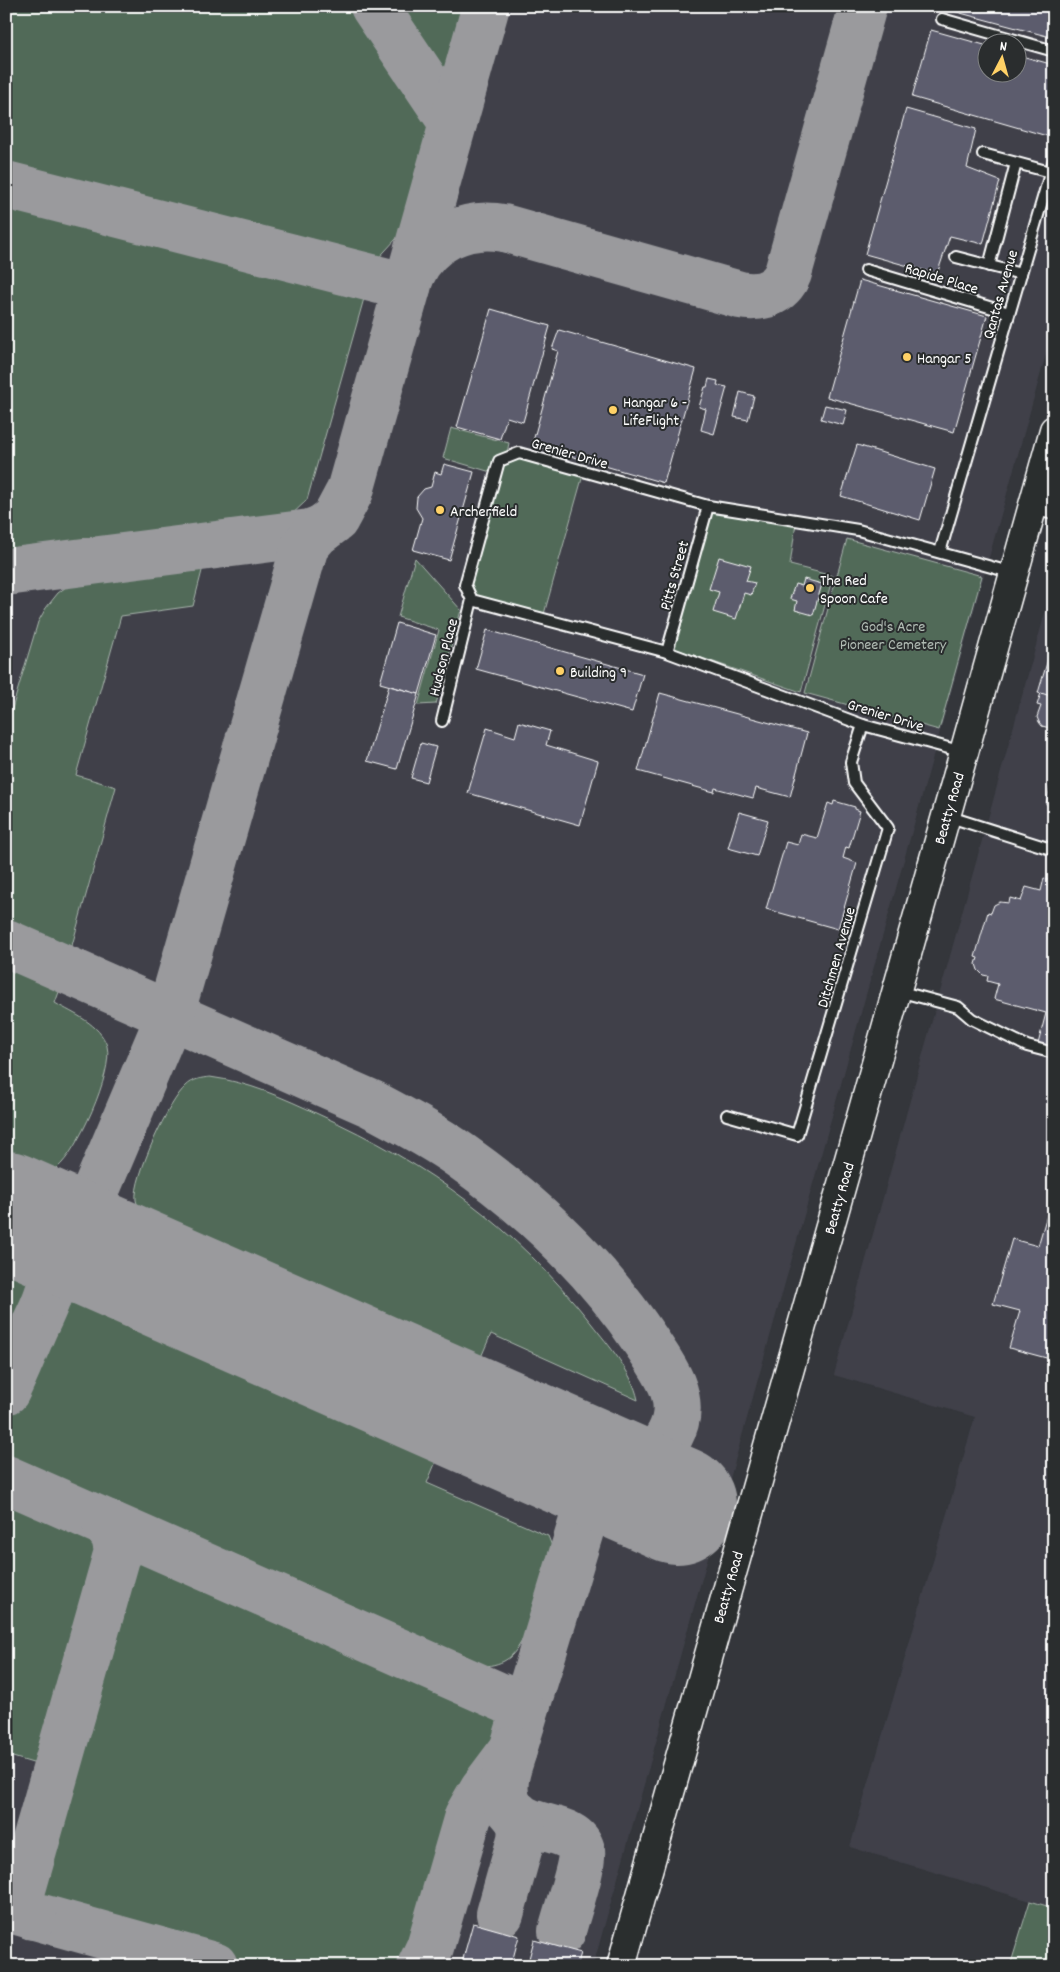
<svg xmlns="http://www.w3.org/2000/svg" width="1060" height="1972" font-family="Dekko,sans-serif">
<rect width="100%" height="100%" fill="#34363b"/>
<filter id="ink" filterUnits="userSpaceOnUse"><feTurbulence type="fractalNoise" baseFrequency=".02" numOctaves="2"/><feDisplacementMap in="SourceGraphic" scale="10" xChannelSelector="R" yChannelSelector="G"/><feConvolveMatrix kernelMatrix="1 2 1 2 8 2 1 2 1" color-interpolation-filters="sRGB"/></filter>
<g filter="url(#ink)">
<g fill="#40414a" fill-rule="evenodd">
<path d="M 6,6 L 1054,6 L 1054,326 L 593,1966 L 6,1966 ZM 988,42 L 1018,42 L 1018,72 L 988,72 Z"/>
<path d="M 1054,589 L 1054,1908 L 850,1847 L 975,1417 L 834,1375 L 1050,595 Z"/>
</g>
<g fill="#516a59" stroke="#a8b4ac">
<path d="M 6,6 L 470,6 L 407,227 L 374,263 L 307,500 L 287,519 L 6,554 Z"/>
<path d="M 451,428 L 509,443 L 507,453 L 495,458 L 491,472 L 443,458 Z"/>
<path d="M 519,457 L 583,475 L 544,614 L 476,596 L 471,583 L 502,464 Z"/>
<path d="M 712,510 L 796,523 L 790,565 L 833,576 L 801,692 L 673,648 Z"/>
<path d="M 847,539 L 982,576 L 939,730 L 805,693 Z"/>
<path d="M 415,558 L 461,610 L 436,704 L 418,705 L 439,630 L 398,617 Z"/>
<path d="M 204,563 L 193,606 L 121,616 L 76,775 L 116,787 L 71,949 L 61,950 L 6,926 L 6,729 L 38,622 L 46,608 L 58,593 L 77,579 Z"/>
<path d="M 6,961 L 43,977 L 59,992 L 55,1003 C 74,1014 100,1024 107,1046 C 114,1072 77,1152 57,1168 C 51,1173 45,1171 38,1170 L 35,1176 L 6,1163 Z"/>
<path d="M 210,1077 C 248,1082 284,1098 318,1114 C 429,1164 515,1227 591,1323 C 609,1346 632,1371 638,1400 L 491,1334 L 475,1371 L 155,1229 C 148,1220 138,1211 136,1200 C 133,1178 169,1100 186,1086 C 193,1079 201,1078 210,1077 Z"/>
<path d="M 6,1255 C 14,1258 25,1261 32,1266 C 44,1276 12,1338 6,1351 Z"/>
<path d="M 81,1288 L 442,1447 L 427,1483 L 548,1536 L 552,1546 C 544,1574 530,1649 504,1661 C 486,1670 468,1665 451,1661 L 6,1465 L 6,1429 L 59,1310 C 65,1300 70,1292 81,1288 Z"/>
<path d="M 6,1492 L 94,1530 L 103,1542 L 99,1570 L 43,1766 L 6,1755 Z"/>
<path d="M 151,1560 L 501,1709 L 496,1748 L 488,1766 L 469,1789 L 460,1806 L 450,1831 L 419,1947 L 408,1966 L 258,1966 L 44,1907 L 35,1889 L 121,1591 C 127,1576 133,1563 151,1560 Z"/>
<path d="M 1030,1901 L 1054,1908 L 1054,1966 L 1010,1966 Z"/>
</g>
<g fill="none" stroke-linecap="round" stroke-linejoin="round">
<g stroke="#9a9a9d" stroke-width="48">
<path d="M 374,6 L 453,123"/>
<path d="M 6,185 L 407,287"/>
<path d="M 411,275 C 427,239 465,221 504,228 L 740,295 C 760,299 780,293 788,273 L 863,6"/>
<path d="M 6,572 L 310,533 L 321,529"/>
<path d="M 6,943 L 372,1104 C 402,1120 433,1136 461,1156 C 533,1207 598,1269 647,1343 C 662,1366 683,1392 675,1422 C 670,1440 657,1456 639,1463 C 632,1466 625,1468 618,1471 C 604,1479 595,1490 588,1504 L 513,1750 L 483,1790 L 468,1816 L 430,1947 L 421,1966"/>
<path d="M 6,1212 C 37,1226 59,1253 50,1288 C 47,1301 40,1315 34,1327 C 25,1348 16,1370 6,1391"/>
<path d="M 49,1294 C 74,1255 107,1256 145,1273"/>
<path d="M 275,1328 L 127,1260 C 103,1246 91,1220 95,1192 L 170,1015 L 305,546 L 316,533 L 335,519 L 350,491 L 486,6"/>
<path d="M 438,1400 L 586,1462 C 599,1464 608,1457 621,1455 C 634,1454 647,1463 658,1468 C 677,1499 636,1528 615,1501 C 609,1494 607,1484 605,1475 L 552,1452"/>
<path d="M 6,1479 L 510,1701 L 521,1712 L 521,1723"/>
<path d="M 513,1750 C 510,1760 506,1770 505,1780 C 498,1841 572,1816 581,1850 C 584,1864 566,1914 562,1931"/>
<path d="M 6,1908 L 214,1966"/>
<path d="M 500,1914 L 521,1839 L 522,1828 L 516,1814"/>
<path d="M 33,1916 C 24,1911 20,1903 21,1893 L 118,1551 L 115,1536 L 106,1523"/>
</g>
<path stroke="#9a9a9d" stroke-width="118" d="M 6,1210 L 677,1505"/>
</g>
<g fill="#5b5b6d" stroke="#fff">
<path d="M 1054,6 L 1054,38 L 938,7 L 939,6 Z"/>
<path d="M 931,30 L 988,46 L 988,72 L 1018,72 L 1018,55 L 1054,65 L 1054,113 L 1047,136 L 912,97 Z"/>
<path d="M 906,109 L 976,129 L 967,168 L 1000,181 L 983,244 L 950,236 L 937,274 L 865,254 Z"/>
<path d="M 860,280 L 987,316 L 954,432 L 827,397 Z"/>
<path d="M 491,309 L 550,326 L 523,422 L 507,417 L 500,439 L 457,427 Z"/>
<path d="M 559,330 L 696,369 L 664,483 L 532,445 L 558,351 L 552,349 Z"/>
<path d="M 709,379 L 718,381 L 717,385 L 727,387 L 714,434 L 701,430 L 706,409 L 699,407 L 705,387 L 707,387 Z"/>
<path d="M 740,392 L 754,396 L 748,420 L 734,417 Z"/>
<path d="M 825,405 L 847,410 L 843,425 L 821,419 Z"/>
<path d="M 857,445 L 935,469 L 920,520 L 841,496 Z"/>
<path d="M 444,464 L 474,472 L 449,560 L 413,550 L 422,518 L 416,508 L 417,497 L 424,489 L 431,487 L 435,472 L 441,474 Z"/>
<path d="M 719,557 L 751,566 L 746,581 L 755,583 L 751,595 L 744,593 L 736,619 L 713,612 L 719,592 L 709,589 Z"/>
<path d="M 804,579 L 822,584 L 813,615 L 795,610 L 797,601 L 790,599 L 795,584 L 802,586 Z"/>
<path d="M 397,623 L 436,635 L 419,694 L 380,683 Z"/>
<path d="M 487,630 L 643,674 L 632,712 L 476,669 Z"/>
<path d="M 1054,653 L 1054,697 L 1038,693 L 1049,656 L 1053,657 Z"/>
<path d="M 389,686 L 419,694 L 397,769 L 367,761 Z"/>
<path d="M 660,693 L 807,733 L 790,797 L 756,788 L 753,798 L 715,788 L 714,792 L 638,771 Z"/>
<path d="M 1041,693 L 1054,697 L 1054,729 L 1042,726 L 1039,722 L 1037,717 L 1041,706 L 1037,705 Z"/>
<path d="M 519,722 L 550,731 L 546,745 L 598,761 L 580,825 L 468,793 L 487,728 L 515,737 Z"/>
<path d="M 421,743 L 436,747 L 426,782 L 411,778 Z"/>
<path d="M 1050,787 L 1054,788 L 1054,806 L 1046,804 Z"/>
<path d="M 834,801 L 855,807 L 855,809 L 860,811 L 849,848 L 846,847 L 843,858 L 857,863 L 838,929 L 766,909 L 786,842 L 798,845 L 801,834 L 817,838 L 828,803 L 833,805 Z"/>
<path d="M 739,812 L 768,820 L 757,856 L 728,848 Z"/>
<path d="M 1044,878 L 1054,881 L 1054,1048 L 1038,1044 L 1046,1013 L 994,999 L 998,984 L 987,981 L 988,976 L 983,975 L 978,970 L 976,964 L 978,958 L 975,957 L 988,912 L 991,913 L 994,905 L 1000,902 L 1009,903 L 1010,898 L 1021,901 L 1026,887 L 1041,891 Z"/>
<path d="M 1054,1191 L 1054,1360 L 1009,1348 L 1020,1311 L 993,1304 L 1012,1239 L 1038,1246 Z"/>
<path d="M 473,1923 L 519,1936 L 511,1966 L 461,1966 Z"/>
<path d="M 534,1940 L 581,1953 L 577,1966 L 527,1966 Z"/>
</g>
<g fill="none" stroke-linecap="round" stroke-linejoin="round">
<defs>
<g id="service">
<path d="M 942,19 L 1054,51"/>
<path d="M 983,154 L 1050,172"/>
<path d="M 956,257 L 1021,274"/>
<path d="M 989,266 L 1016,163"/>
<path d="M 866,270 L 1009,313"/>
<path d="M 940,552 L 1054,160"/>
<path d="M 667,652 L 708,506"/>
<path d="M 442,721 L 472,600"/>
<path d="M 963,752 L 863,725 L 667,652 L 472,600 L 465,585 L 499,461 L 519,453 L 708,506 L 858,530 L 1013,573"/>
<path d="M 947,816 L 1054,850"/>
<path d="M 898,991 L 958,1007 L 972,1019 L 1027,1046 L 1054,1053"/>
<path d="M 727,1115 L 797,1135 L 888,828 L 854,783 L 851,762 L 863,725"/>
</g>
<path id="tertiary" d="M 1034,502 L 1054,507"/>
<path id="secondary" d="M 621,1966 L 961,763 L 1054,430"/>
</defs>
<use href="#service" stroke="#fff" stroke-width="14"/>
<use href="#tertiary" stroke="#fff" stroke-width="28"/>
<use href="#secondary" stroke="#fff" stroke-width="31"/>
<use href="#service" stroke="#2a2d2e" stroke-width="10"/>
<use href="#tertiary" stroke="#2a2d2e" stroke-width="24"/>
<use href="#secondary" stroke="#2a2d2e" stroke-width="28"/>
</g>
</g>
<g fill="#ffd166" stroke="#2a2d2e" stroke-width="2">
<circle cx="907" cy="357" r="5"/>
<circle cx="613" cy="410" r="5"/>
<circle cx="440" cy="510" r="5"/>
<circle cx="810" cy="588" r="5"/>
<circle cx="560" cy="671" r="5"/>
</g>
<g text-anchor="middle" stroke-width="4" stroke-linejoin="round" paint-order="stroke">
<g font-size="16" fill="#fff" stroke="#2a2d2e">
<text transform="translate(942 277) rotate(17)" y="6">Rapide Place</text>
<text transform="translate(999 294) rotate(-74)" y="6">Qantas Avenue</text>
<text transform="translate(570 452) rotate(16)" y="6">Grenier Drive</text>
<text transform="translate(673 575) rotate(-74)" y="6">Pitts Street</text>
<text transform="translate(442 657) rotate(-76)" y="6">Hudson Place</text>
<text transform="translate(886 714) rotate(17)" y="6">Grenier Drive</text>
<text transform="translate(948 808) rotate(-74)" y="6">Beatty Road</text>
<text transform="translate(835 957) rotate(-74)" y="6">Ditchmen Avenue</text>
<text transform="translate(838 1198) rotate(-74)" y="6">Beatty Road</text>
<text transform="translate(727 1587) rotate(-74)" y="6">Beatty Road</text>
</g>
<g font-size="16" fill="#fff" stroke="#2a2d2e" text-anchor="start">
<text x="917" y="363">Hangar 5</text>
<text x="623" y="407">Hangar 6 -<tspan x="623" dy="18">LifeFlight</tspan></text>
<text x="450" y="516">Archerfield</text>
<text x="820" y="585">The Red<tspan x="820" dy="18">Spoon Cafe</tspan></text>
<text x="570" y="677">Building 9</text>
</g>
<g font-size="16" fill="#b1bcb4" stroke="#2a2d2e">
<text x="893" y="631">God's Acre<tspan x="893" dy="18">Pioneer Cemetery</tspan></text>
</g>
</g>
<rect width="1060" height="1972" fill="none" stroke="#2a2d2e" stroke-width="25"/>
<rect x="12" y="12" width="1035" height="1947" fill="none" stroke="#fff" stroke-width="2" filter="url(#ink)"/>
<g transform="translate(1002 58) rotate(6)"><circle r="24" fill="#2a2d2e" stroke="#7f8182"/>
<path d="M0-4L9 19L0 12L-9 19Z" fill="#ffd166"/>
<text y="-8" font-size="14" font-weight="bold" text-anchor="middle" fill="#ffffff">N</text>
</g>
</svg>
